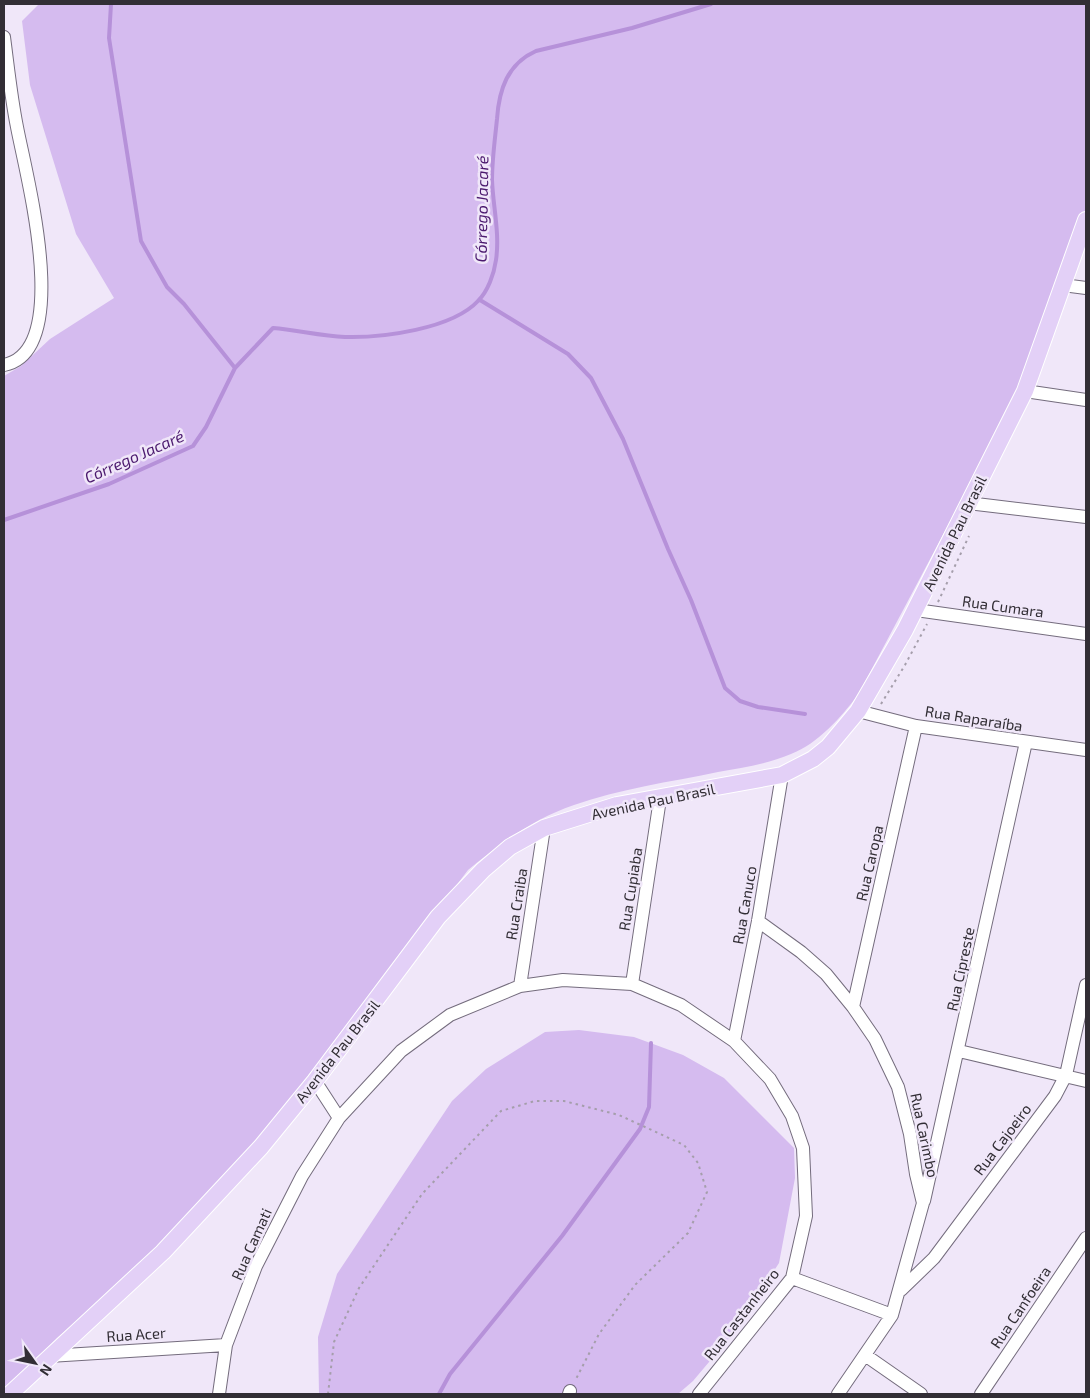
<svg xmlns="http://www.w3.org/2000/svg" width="1090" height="1398" font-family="'Exo 2',sans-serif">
<rect width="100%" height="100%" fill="#f0e7f9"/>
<!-- green -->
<path fill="#d5bbef" d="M39,4H1086V208L1031,369L858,695C840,718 819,743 791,754C768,764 742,768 718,772C670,782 619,789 574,805C533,819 501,843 468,870L267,1136L141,1265L57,1338L4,1392V376L21,366L50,339L114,298L76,234L30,85L22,21Z
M579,1030L634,1037L683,1055L724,1078L794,1148L795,1178L779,1263L736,1330L693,1381L678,1394H319L318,1337L337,1274L452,1101L486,1069L545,1032Z"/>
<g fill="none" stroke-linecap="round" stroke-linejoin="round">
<!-- stream -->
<path stroke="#b691d9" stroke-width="4" d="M111,4L109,38L141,241L167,287L184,304L235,368
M480,300L568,354L591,378L623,439L668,549L691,600L725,688L740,701L758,707L805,714
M4,520L109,484L193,446L206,427L235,368L273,328C297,330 321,336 345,337C382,338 452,329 478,301C488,291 494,274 496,260C500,234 493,206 492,180C492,160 495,139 497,119C499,90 507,64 536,51L632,28L711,4
M439,1394L450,1374L562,1236L640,1129L649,1107L651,1043"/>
<!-- minor casing -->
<g stroke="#746c7d" stroke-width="14">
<path id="minor" d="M4,37C8,67 11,97 17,127C26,175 74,351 4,365
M1063,285L1086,288
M1025,391L1086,400
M968,503L1086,517
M916,610L1086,634
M858,711L916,726L1086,750
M758,921L801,952L826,974L853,1007L875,1039L898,1087L910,1134L916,1174L923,1203L892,1315L838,1394
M632,984L660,799
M520,986L544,828
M853,1007L916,726
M734,1041L758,921L782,775
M959,1051L1086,1081
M315,1081L339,1118
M924,1201L1026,742
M792,1278L892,1315
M901,1290L934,1258L1055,1096L1066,1075L1086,985
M865,1355L921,1394
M49,1356L226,1345
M219,1394L226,1345L256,1266L302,1176L339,1118L401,1051L450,1015L520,986L563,980L632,984L681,1005L734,1041L770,1079L792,1116L803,1148L806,1216L792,1278L699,1394
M569,1394L570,1391
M981,1394L1086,1238"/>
</g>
<!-- major casing -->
<g stroke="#fff" stroke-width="18">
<path id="major" d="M10,1394L163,1252L261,1147L315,1081L438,917L483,870L510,847L544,828L617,805L782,775L813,759L828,747L858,711L905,630L1025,391L1086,220"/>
</g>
<!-- path -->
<path stroke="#a59eab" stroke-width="2" stroke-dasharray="2.5 4" stroke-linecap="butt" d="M938,602L969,536
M881,704L905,665L927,624
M328,1394L334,1342L359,1288L422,1194L501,1111L535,1101H564L619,1115L684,1145L698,1163L707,1192L688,1233L635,1285L599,1334L575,1381"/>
<!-- minor -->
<use href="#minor" stroke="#fff" stroke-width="12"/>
<!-- major -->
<use href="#major" stroke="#e3d0f7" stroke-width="16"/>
</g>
<g text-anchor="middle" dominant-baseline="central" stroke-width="5" stroke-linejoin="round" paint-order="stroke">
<!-- street labels -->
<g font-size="15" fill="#322e35" stroke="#f0e7f9">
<text transform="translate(954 533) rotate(-64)">Avenida Pau Brasil</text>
<text transform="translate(1003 606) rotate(8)">Rua Cumara</text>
<text transform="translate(974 718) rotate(9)">Rua Raparaíba</text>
<text transform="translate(653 801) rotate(-12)">Avenida Pau Brasil</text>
<text transform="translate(869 863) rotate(-77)">Rua Caropa</text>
<text transform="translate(630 889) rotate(-81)">Rua Cupiaba</text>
<text transform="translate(516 904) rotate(-81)">Rua Craiba</text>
<text transform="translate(744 905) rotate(-80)">Rua Canuco</text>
<text transform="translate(960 969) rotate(-78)">Rua Cipreste</text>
<text transform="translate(337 1051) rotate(-52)">Avenida Pau Brasil</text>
<text transform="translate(925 1135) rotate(78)">Rua Carimbo</text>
<text transform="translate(1002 1139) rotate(-53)">Rua Cajoeiro</text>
<text transform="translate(251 1244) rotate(-66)">Rua Camati</text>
<text transform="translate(1020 1307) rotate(-56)">Rua Canfoeira</text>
<text transform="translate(741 1314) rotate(-52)">Rua Castanheiro</text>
<text transform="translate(136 1334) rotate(-4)">Rua Acer</text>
</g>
<!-- water labels -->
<g font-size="16" font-style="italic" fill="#4b196e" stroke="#f0e7f9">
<text transform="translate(481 209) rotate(-89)">Córrego Jacaré</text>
<text transform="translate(134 456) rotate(-24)">Córrego Jacaré</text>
</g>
</g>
<!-- border -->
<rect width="1090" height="1398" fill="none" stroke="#322e35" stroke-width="10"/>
<!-- north arrow -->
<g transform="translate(35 1363) rotate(123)" stroke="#f0e7f9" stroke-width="4" paint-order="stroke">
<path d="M0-4L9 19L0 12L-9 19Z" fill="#322e35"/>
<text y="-8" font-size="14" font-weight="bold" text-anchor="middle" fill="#322e35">N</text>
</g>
</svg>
